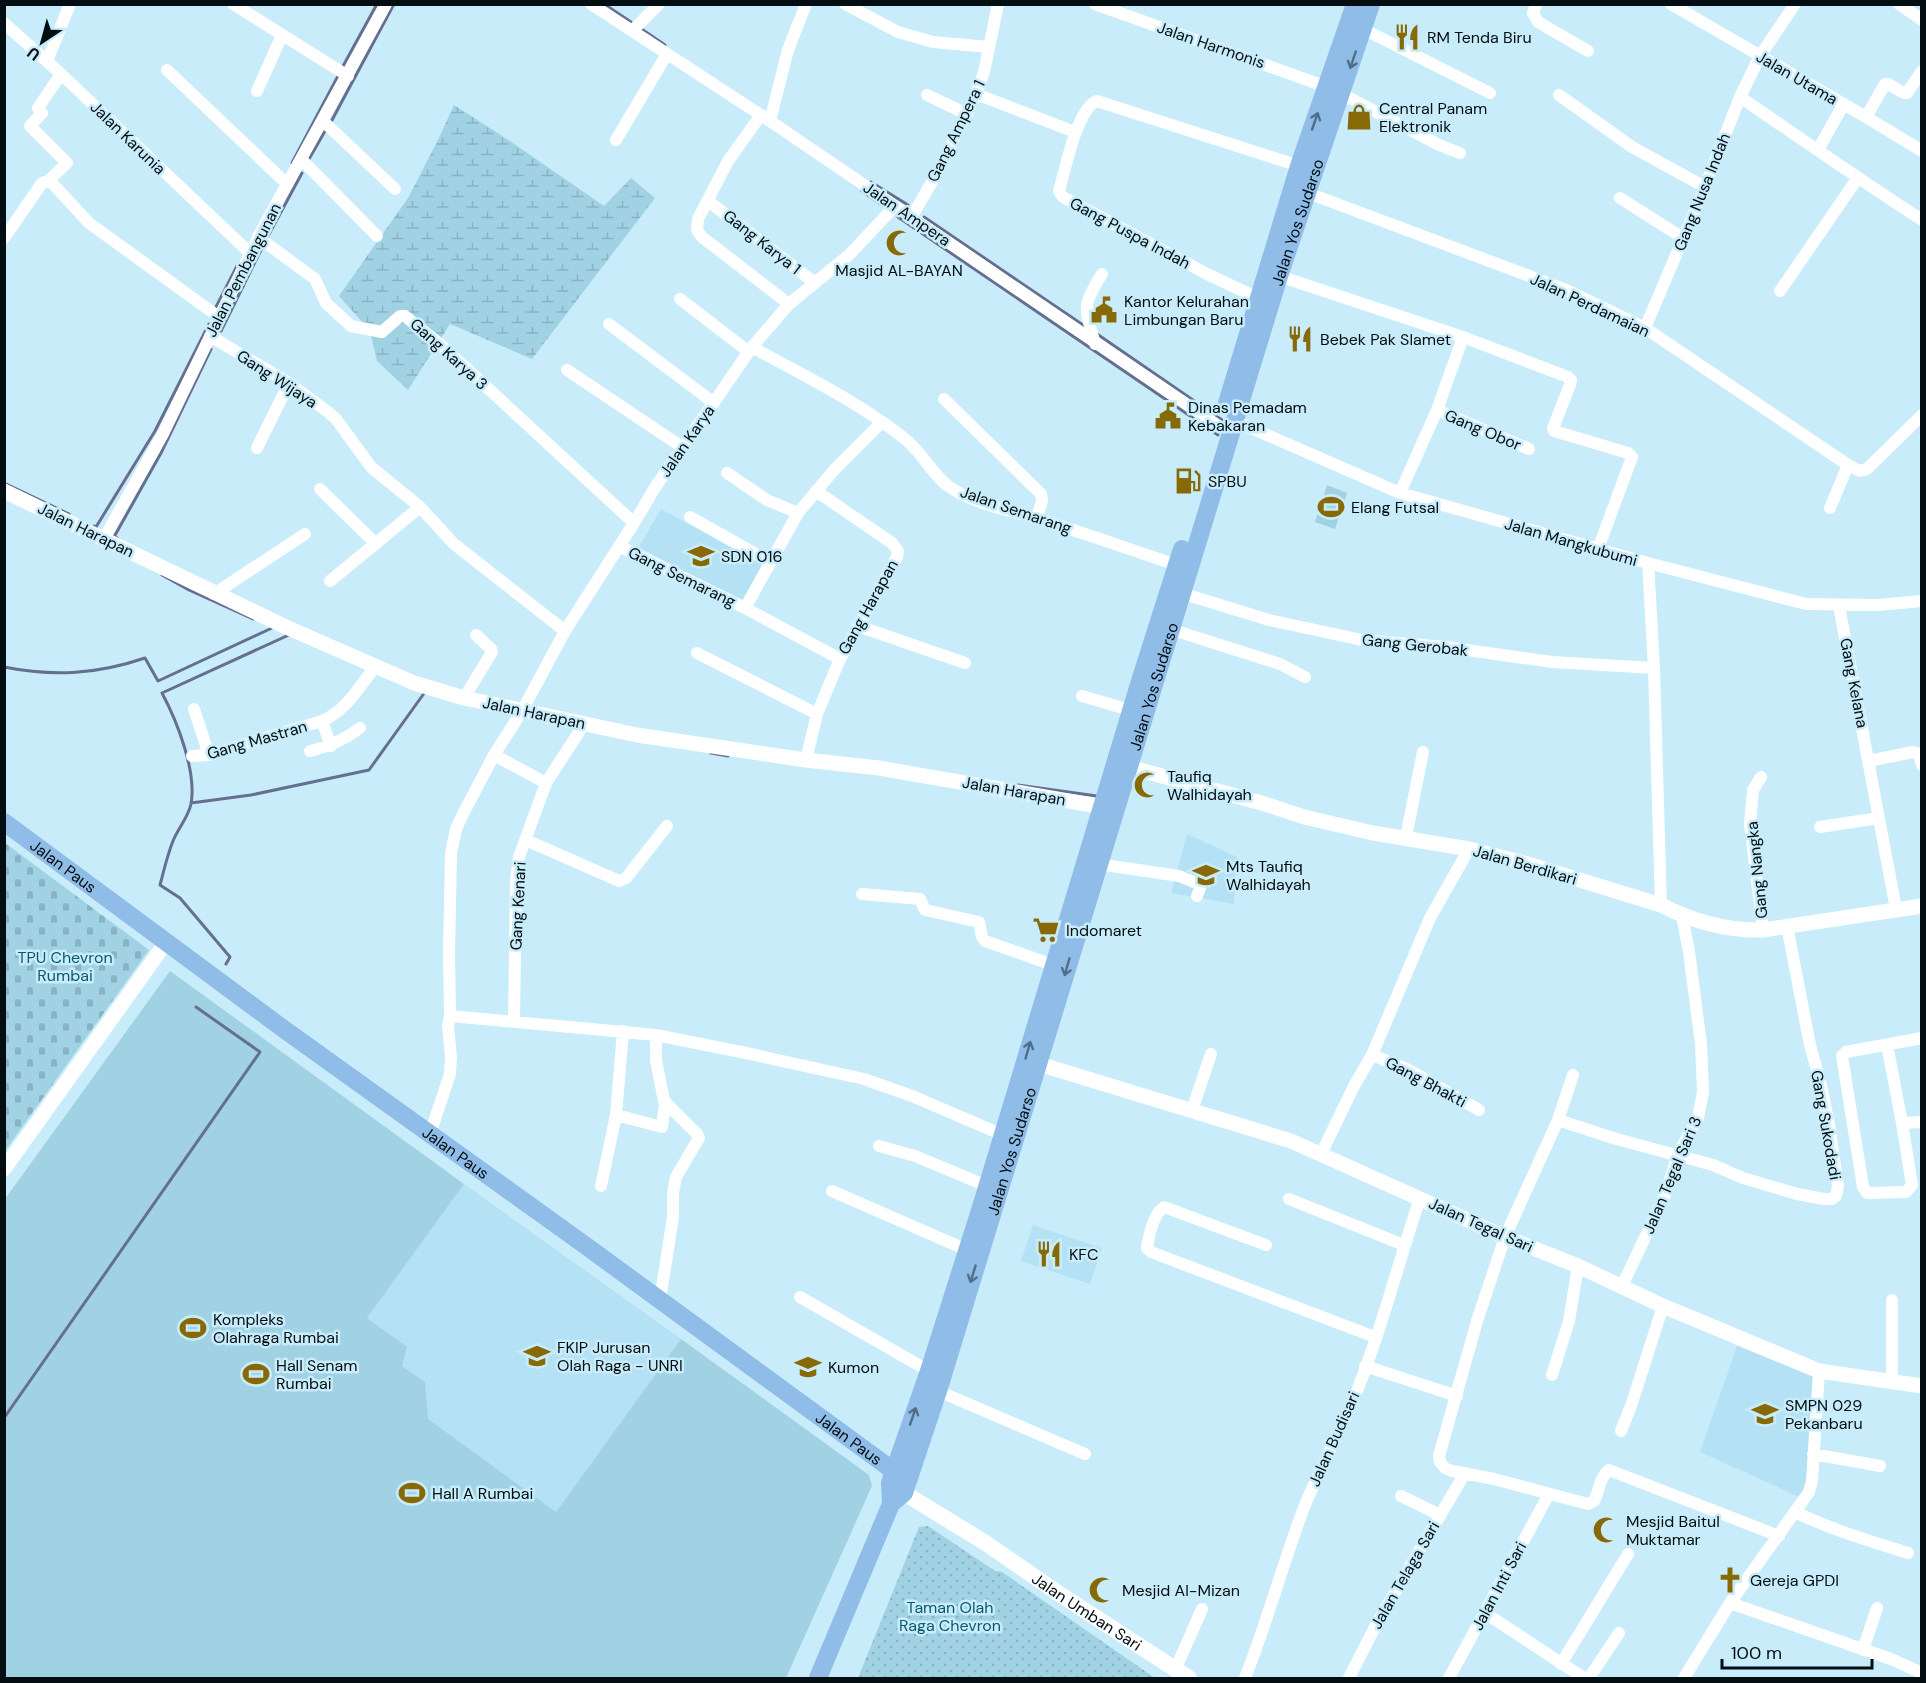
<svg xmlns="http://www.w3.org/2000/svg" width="1926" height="1683" font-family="'DM Sans',sans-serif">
<defs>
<pattern id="wetland-marsh" width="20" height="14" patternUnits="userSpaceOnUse" patternTransform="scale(1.5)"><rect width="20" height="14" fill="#a0d2e4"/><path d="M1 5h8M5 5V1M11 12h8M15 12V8" fill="none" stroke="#88b3c3"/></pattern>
<pattern id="cemetery-stones" width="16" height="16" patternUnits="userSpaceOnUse" patternTransform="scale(1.5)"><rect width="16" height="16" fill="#a0d2e4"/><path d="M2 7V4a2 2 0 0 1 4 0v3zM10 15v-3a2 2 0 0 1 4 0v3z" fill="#88b3c3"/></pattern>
<pattern id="park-dots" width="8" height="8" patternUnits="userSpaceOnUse" patternTransform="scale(1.5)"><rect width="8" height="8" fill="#a0d2e4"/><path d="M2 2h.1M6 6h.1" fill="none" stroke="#88b3c3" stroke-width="1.8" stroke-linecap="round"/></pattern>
</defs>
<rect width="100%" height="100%" fill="#c8ecfa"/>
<!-- built -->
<path fill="#b4e1f3" d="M661,509L762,565L741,603L639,547Z
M1187,834L1237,857L1234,904L1171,893Z
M464,1184L681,1339L556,1512L427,1419L425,1382L402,1366L367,1318Z
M1033,1225L1102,1248L1090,1284L1021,1261Z
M1737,1346L1820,1379L1811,1502L1700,1452Z"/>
<!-- wetland -->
<path fill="url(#wetland-marsh)" d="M454,105L510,141L604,206L631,178L655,198L532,359L450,324L408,390L377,361L370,331L339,296L408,198L438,140Z"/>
<!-- cemetery -->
<path fill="url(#cemetery-stones)" d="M5,843L149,950L5,1151Z"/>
<!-- park -->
<path fill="url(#park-dots)" d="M928,1526L995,1571L1002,1572L1155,1678H858L919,1527Z"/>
<!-- pitch -->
<path fill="#a0d2e4" d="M1327,485L1347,493L1335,529L1315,522Z
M170,971L464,1184L367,1318L407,1347L402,1366L425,1382L428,1419L556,1512L681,1339L869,1475L872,1486L786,1678H5V1199Z"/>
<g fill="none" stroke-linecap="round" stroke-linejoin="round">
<!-- stream -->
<path stroke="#666f90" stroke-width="3" d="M604,4L631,22
M640,28L665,45
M342,68L377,4
M331,122L394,4
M309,159L325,131
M292,163L338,76
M871,182L908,205
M862,191L882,205
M898,217L1218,435
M924,217L1086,327
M267,238L302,173
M216,307L237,266
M221,331L263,246
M1097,334L1222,420
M4,483L69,514
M94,526L96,527L155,431L209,324
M117,538L114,537L161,453L211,349
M162,575L189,590L253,619
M4,667C54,677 98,674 145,658L158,681L272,628
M711,753L728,756
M1018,785L1097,796
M191,803L251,795L369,770L425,692
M226,964L230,957L180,898L160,885C164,870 167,856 173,841C178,828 188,818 191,804C197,772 177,721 162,693L291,634
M4,1418L260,1052L196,1007"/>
<!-- minor -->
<path stroke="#fff" stroke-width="12" d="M233,4L348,76
M591,4L770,121L1220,427
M845,4L898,32L933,42L989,47
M1095,4L1327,87
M1536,4L1533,13L1538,22L1588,51
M1671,4L1866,117L1922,151
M1899,4L1922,20
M4,23L61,74L250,253
M1363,29L1490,93
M632,31L659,4
M47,61L70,4
M167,70L287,184
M257,91L282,35
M976,94L1075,132
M1342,94L1439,145L1460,153
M927,95L967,114
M1559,95L1632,147L1705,187
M1740,97C1800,138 1860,180 1922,220
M761,115L728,161L698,219L697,230L702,237L789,304
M1866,117L1885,84H1888L1904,93H1907L1922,71
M323,121L395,189
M770,121L788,50L806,4
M616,140L667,54
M1818,150L1843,105
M301,159L377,236
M48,181L67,163L30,126L42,113L38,108L61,74
M1308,193L1564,289L1645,328L1848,465L1860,471L1867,469L1922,415
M1620,198L1683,238
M708,201L815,283
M911,218L940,168L976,94L984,72L998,4
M258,237L315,279L326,303L351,326L382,332L400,316H405L442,346L634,523
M4,238L42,183L48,181L53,184L89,223L219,317
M1279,276L1463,337L1568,377L1571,380L1570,385L1553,428L1554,431L1628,453L1632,457L1598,549
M1780,291L1857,179
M1258,298L1207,274L1063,197L1059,191C1065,171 1077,108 1097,101L1299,166
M680,299L749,352
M609,324L714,403
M1645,328L1705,187L1740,97L1760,56L1795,4
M210,336L289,383L328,412L336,419L371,467L420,507L454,544L565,631
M1095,344C1085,308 1081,307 1102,274
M752,347C804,376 859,402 905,439C922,452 931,473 948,486C973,504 1010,510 1038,519C1085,533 1131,550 1177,565
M567,370L682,447
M944,399L1041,494L1042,501L1037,518
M1437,410L1529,449
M1235,421L1400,493L1648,563L1806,604L1878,605L1922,601
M257,448L289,383
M727,473L767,500L798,513
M320,489L376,544
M1400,493L1437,410L1463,337
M1830,508L1848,465
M690,517L770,562
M104,538L163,434L258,237L386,4
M619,546L745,608L840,659
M1648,563L1654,668L1661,905
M330,581L420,507
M1181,593L1269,620L1362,640L1446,647L1552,662L1654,668
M214,594L305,534
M1839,606L1896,909
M745,608L798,513L834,470L882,422
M858,626L965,663
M1170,629L1280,664L1305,677
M697,653L817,714
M1082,696L1133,711
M464,698L492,652L491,649L476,635
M194,709L209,755
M322,721L331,746
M310,751C330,746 344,740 360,728
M494,755L546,783
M192,756L209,755L322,721C348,709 358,688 375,667
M806,760L817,714L840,659L897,557L898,551L892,543L816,491
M1869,761L1913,752L1919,754L1922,765
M1761,777L1753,790L1750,824L1763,930
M1820,827L1879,818
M1406,837L1423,752
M526,840L619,881L626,878L667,826
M1098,864L1179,876L1201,885L1197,896
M862,894L920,899L925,910L979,922L982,937L985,941L1053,965
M450,1016L656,1035L746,1053L864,1079L912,1096L1003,1135
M514,1021L516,879L519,857L546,783L579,732L582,724
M623,1031L616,1115L662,1127L665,1104
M656,1035V1060L664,1101L697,1134L699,1138L676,1177L673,1193V1217L660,1300
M1922,1038L1846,1052L1842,1056L1863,1187L1867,1193L1906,1192L1912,1185L1902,1123L1922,1122
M1887,1045L1902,1123
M1372,1055L1407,1069L1479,1110
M1573,1075L1558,1120L1505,1237L1477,1321L1439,1456L1440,1462L1445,1468L1452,1471L1494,1479L1588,1504L1594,1501C1600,1490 1598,1479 1609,1470L1779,1536
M1192,1110L1211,1054
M1558,1120L1613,1138L1713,1165L1743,1178L1797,1194L1824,1199H1832L1836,1196L1838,1186L1829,1124L1820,1081L1810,1045L1787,926
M430,1134L450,1074L451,1057L448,1026L450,1016L449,953L451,853L456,829L463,814L494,755L522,711L565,631L634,523L654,489L752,347L789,304L849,255L895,206
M879,1146L915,1156L987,1186
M1321,1154L1354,1086L1372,1055L1430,918L1469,849
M601,1186L616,1115
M832,1191L967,1250
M1289,1199L1404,1245
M1266,1245L1164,1207C1153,1214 1149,1235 1147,1248L1151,1252L1375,1337
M1622,1286L1666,1193L1678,1154L1698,1118L1703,1092L1701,1044L1689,952L1682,916
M800,1297L929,1371
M1892,1300V1380
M1365,1366L1457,1396
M1552,1375L1569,1321L1578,1266
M938,1391L1085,1454
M1621,1431L1631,1406L1663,1306
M1813,1454L1880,1466
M1401,1496L1440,1515
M1795,1512C1832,1530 1870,1541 1908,1553
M1730,1603L1891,1659L1922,1673
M1485,1613L1584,1678
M1863,1650L1877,1608
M1561,1664L1628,1554
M1175,1670L1202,1609
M1245,1678C1267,1623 1282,1566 1303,1510C1317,1474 1336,1441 1351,1406C1379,1339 1397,1267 1420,1198
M1349,1678L1377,1623L1465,1473
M1449,1678L1549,1494
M1589,1678L1619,1633
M1684,1678L1730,1603L1809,1492L1812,1481L1819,1371"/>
<!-- tertiary -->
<path stroke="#fff" stroke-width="15" d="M4,491L286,627L414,683L464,698L637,735L806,760L879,768L1103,807
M1129,767L1265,804L1304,817L1373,833L1469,849L1524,863L1661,905C1692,921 1728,931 1763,930L1922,906
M1039,1064L1291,1141L1505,1237L1578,1266L1663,1306L1819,1371L1922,1386
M4,1169L162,948"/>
<!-- secondary -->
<path stroke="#fff" stroke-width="16" id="s1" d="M904,1493L984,1542L1061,1595L1189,1678"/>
<!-- primary -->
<g stroke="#90bce8" stroke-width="18">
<path d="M1227,403L1299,166L1355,4"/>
<path id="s2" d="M4,822L285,1030L582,1243L902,1477"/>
<path d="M891,1504L890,1483L929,1371L982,1204L1140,681L1182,549"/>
<path id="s3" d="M818,1678L891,1504L904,1493L938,1391L1279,276L1371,4"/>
</g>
</g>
<!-- one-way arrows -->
<defs><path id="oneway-shaft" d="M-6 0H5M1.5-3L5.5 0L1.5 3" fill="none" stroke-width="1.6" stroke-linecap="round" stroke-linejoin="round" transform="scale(1.5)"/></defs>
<g stroke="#516e88">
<use href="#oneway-shaft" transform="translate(1353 60) rotate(108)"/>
<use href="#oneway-shaft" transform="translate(1315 121) rotate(-71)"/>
<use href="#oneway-shaft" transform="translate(1067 967) rotate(106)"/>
<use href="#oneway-shaft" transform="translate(1028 1050) rotate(-74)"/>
<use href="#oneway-shaft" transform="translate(973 1274) rotate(107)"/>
<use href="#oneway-shaft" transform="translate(913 1416) rotate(-71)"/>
</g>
<!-- icons -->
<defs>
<g id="restaurant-bare" transform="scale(2.07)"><path d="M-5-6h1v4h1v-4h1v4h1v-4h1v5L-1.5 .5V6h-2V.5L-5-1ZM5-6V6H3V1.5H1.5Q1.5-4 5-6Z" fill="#876905" stroke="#c8ecfa" stroke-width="2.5" paint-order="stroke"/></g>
<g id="shop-bare" transform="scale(2.07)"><path d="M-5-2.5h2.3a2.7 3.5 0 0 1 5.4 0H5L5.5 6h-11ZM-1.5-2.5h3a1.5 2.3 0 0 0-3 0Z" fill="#876905" stroke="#c8ecfa" stroke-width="2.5" paint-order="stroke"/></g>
<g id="mosque-bare" transform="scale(2.07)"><path d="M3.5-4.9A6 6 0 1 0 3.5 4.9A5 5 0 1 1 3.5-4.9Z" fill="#876905" stroke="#c8ecfa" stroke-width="2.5" paint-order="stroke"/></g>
<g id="civic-bare" transform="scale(2.07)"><path d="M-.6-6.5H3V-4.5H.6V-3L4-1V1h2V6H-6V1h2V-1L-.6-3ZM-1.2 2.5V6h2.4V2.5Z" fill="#876905" stroke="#c8ecfa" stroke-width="2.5" paint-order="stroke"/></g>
<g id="fuel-bare" transform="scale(2.07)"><path d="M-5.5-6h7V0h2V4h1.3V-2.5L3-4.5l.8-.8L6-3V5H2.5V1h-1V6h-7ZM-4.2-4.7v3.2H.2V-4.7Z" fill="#876905" stroke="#c8ecfa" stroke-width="2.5" paint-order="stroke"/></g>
<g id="stadium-bare" transform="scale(2.07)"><path d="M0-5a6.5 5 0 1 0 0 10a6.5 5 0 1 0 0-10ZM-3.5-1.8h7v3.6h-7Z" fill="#876905" stroke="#c8ecfa" stroke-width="2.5" paint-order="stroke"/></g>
<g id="school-bare" transform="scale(2.07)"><path d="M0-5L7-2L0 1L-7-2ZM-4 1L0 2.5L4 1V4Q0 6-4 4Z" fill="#876905" stroke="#c8ecfa" stroke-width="2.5" paint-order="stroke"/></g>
<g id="supermarket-bare" transform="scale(2.07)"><path d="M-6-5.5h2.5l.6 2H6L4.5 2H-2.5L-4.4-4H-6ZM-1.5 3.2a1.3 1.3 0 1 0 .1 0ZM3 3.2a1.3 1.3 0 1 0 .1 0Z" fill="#876905" stroke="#c8ecfa" stroke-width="2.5" paint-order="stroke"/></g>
<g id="university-bare" transform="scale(2.07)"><path d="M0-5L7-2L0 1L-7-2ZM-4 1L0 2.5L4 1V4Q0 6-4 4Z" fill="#876905" stroke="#c8ecfa" stroke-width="2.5" paint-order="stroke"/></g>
<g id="church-bare" transform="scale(2.07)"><path d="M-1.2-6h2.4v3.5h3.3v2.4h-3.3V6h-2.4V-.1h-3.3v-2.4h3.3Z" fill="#876905" stroke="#c8ecfa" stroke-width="2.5" paint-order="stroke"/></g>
</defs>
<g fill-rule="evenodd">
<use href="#restaurant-bare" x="1407" y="37"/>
<use href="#shop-bare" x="1359" y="117"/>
<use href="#mosque-bare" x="899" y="243"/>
<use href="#civic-bare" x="1104" y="310"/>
<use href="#restaurant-bare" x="1300" y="339"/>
<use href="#civic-bare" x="1168" y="416"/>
<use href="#fuel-bare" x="1188" y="481"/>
<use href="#stadium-bare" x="1331" y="507"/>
<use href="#school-bare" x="701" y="556"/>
<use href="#mosque-bare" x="1147" y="785"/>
<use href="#school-bare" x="1206" y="875"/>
<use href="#supermarket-bare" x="1046" y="930"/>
<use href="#restaurant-bare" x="1049" y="1254"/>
<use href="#stadium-bare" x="193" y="1328"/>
<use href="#university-bare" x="537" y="1356"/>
<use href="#school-bare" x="808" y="1367"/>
<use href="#stadium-bare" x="256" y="1374"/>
<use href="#school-bare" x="1765" y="1414"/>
<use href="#stadium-bare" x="412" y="1493"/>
<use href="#mosque-bare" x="1606" y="1530"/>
<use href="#church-bare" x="1730" y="1580"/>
<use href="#mosque-bare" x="1102" y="1590"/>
</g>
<g text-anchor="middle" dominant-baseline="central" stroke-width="5" stroke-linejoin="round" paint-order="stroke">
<!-- poi labels -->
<g font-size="16" fill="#030e12" stroke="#c8ecfa" text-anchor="start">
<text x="1427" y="37">RM Tenda Biru</text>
<text x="1379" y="108">Central Panam<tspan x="1379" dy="18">Elektronik</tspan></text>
<text x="899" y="270" text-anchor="middle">Masjid AL-BAYAN</text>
<text x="1124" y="301">Kantor Kelurahan<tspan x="1124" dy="18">Limbungan Baru</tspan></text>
<text x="1320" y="339">Bebek Pak Slamet</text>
<text x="1188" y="407">Dinas Pemadam<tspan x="1188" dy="18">Kebakaran</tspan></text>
<text x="1208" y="481">SPBU</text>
<text x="1351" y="507">Elang Futsal</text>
<text x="721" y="556">SDN 016</text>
<text x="1167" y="776">Taufiq<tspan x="1167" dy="18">Walhidayah</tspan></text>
<text x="1226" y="866">Mts Taufiq<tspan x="1226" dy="18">Walhidayah</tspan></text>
<text x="1066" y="930">Indomaret</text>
<text x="1069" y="1254">KFC</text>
<text x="213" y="1319">Kompleks<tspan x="213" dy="18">Olahraga Rumbai</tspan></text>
<text x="557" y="1347">FKIP Jurusan<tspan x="557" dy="18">Olah Raga - UNRI</tspan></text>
<text x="276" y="1365">Hall Senam<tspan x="276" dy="18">Rumbai</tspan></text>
<text x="828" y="1367">Kumon</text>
<text x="1785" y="1405">SMPN 029<tspan x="1785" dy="18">Pekanbaru</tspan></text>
<text x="432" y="1493">Hall A Rumbai</text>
<text x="1626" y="1521">Mesjid Baitul<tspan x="1626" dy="18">Muktamar</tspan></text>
<text x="1750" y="1580">Gereja GPDI</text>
<text x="1122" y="1590">Mesjid Al-Mizan</text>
</g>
<!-- street labels -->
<g font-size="16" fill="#030e12" stroke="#c8ecfa">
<text transform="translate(1211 45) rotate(19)">Jalan Harmonis</text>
<text transform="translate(1797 78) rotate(30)">Jalan Utama</text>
<text transform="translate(956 131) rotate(-64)">Gang Ampera 1</text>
<text transform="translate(128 138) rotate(44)">Jalan Karunia</text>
<text transform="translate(1702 192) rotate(-68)">Gang Nusa Indah</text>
<text transform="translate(907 214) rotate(34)">Jalan Ampera</text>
<text stroke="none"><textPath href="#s3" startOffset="1536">Jalan Yos Sudarso</textPath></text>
<text transform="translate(1130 233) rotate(28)">Gang Puspa Indah</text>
<text transform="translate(762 242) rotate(38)">Gang Karya 1</text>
<text transform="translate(243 270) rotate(-63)">Jalan Pembangunan</text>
<text transform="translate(1590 305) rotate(25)">Jalan Perdamaian</text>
<text transform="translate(449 354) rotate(42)">Gang Karya 3</text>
<text transform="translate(277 379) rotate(33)">Gang Wijaya</text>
<text transform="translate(1483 430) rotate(23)">Gang Obor</text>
<text transform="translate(687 441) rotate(-55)">Jalan Karya</text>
<text transform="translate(1016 510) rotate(19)">Jalan Semarang</text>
<text transform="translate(86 530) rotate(26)">Jalan Harapan</text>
<text transform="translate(1571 542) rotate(16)">Jalan Mangkubumi</text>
<text transform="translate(682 577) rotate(26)">Gang Semarang</text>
<text transform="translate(868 607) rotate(-61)">Gang Harapan</text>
<text transform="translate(1415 645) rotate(6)">Gang Gerobak</text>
<text transform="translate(1854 683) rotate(79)">Gang Kelana</text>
<text stroke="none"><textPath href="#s3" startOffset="1050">Jalan Yos Sudarso</textPath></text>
<text transform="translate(534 713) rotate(12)">Jalan Harapan</text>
<text transform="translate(257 740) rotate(-16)">Gang Mastran</text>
<text transform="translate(1014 791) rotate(10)">Jalan Harapan</text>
<text transform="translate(1525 865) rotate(16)">Jalan Berdikari</text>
<text stroke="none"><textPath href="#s2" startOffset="74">Jalan Paus</textPath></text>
<text transform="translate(1757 870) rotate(-96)">Gang Nangka</text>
<text transform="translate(518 906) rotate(-87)">Gang Kenari</text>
<text transform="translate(1426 1082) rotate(28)">Gang Bhakti</text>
<text transform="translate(1826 1125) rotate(80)">Gang Sukodadi</text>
<text stroke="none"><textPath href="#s2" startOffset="560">Jalan Paus</textPath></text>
<text stroke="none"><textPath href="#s3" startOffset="564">Jalan Yos Sudarso</textPath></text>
<text transform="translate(1672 1175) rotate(-67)">Jalan Tegal Sari 3</text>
<text transform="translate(1481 1225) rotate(24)">Jalan Tegal Sari</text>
<text stroke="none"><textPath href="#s2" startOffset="1046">Jalan Paus</textPath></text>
<text transform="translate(1334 1439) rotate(-66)">Jalan Budisari</text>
<text transform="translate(1405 1575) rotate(-60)">Jalan Telaga Sari</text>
<text transform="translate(1499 1586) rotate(-62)">Jalan Inti Sari</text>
<text stroke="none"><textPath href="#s1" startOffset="218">Jalan Umban Sari</textPath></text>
</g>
<!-- park labels -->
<g font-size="16" fill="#095a70" stroke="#c8ecfa">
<text x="65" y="957">TPU Chevron<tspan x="65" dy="18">Rumbai</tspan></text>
<text x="950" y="1607">Taman Olah<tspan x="950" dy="18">Raga Chevron</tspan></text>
</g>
</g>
<!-- border -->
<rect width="1926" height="1683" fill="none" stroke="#030e12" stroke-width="12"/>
<!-- north arrow -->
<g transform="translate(42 42) rotate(216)" stroke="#c8ecfa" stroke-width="4.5" paint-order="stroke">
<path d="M0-4.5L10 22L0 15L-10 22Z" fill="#030e12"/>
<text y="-9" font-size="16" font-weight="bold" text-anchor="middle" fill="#030e12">U</text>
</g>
<!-- scale -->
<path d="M1722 1659v9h150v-9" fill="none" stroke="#030e12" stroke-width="3"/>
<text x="1731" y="1659" font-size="18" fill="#030e12" stroke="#c8ecfa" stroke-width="4.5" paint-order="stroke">100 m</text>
</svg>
